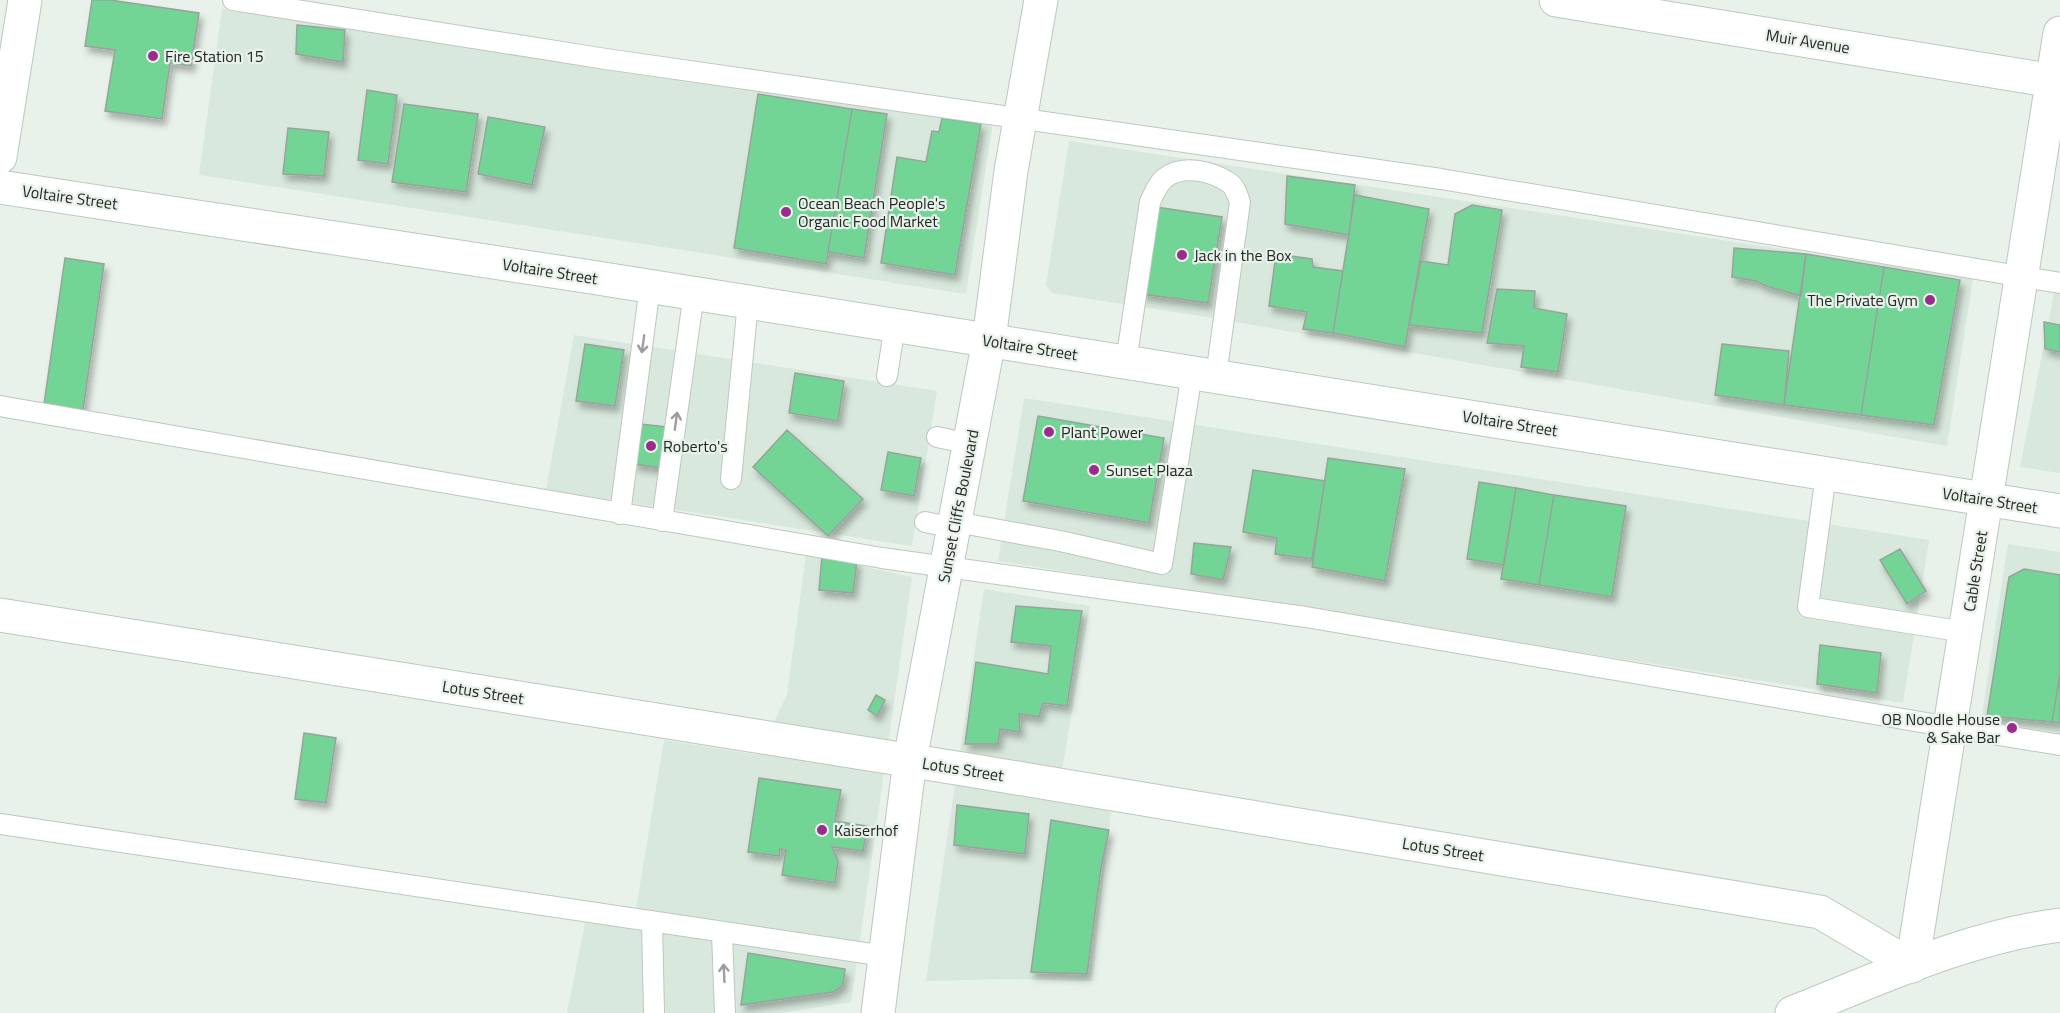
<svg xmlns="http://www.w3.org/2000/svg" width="2060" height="1013" font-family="'Titillium Web',sans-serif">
<defs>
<filter id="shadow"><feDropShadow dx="3.5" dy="6" stdDeviation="3" flood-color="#0004"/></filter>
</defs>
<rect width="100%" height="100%" fill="#e8f1ea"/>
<!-- built -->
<path fill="#d8e8dc" d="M222,9L993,122L966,294L199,175Z
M1069,141L1973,278L1947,446L1207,317L1052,293L1046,285Z
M2054,293L2060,294V473L2020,467Z
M574,335L937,391L912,546L546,490Z
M1024,398L1929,540L1903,703L998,561Z
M2008,544L2060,552V733L1981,720Z
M806,554L912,577L851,1002L782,1013H567L585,923L633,927L664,740L758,755L787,695Z
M984,589L1090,606L1057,799L1111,812L1092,981L1003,979L926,981Z"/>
<!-- building -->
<path fill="#72d596" stroke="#9aa29c" stroke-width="1.5" filter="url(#shadow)" d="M92,0H110L199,13L191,66L170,63L162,119L105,111L115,50L85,46Z
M297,25L345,30L343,62L296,54Z
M367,90L397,95L388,164L358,160Z
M758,94L852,109L826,264L734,248Z
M404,104L478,114L466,192L392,182Z
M852,109L887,114L864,258L828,252Z
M488,117L545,127L532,185L478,174Z
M942,118L981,124L955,275L881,263L897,157L926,162L932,131L939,132Z
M288,128L329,132L324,176L283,174Z
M1287,176L1355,185L1349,235L1285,224Z
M1355,195L1429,209L1405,347L1333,333Z
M1472,205L1502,210L1482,333L1409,325L1421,261L1448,265L1455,214Z
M1156,207L1222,217L1208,303L1142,294Z
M1734,248L1806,254L1801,296L1766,286L1756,281L1732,277Z
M1276,254L1312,259L1313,267L1343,271L1333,333L1303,329L1307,312L1269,306Z
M1806,254L1884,267L1861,415L1784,405Z
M65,258L104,264L83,410L44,404Z
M1884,267L1960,280L1934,425L1861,415Z
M1497,289L1535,291L1534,308L1567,314L1558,372L1521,367L1524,346L1487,343Z
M2044,322L2060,325V352L2045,349Z
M585,344L624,350L615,406L576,401Z
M1722,344L1789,351L1784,405L1715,395Z
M795,373L844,381L838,421L789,413Z
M1038,416L1164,438L1149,523L1023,501Z
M640,424L667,427L661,468L634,464Z
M787,430L863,499L828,536L753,467Z
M888,452L921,458L914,496L881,490Z
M1328,458L1405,469L1385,581L1312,567Z
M1253,470L1325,481L1312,559L1275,554L1277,538L1243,532Z
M1479,482L1516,488L1504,565L1467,559Z
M1516,488L1554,495L1539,585L1501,579Z
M1554,495L1626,506L1612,597L1539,585Z
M1194,543L1231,547L1223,580L1191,574Z
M1900,549L1926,591L1907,604L1880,560Z
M822,556L857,561L853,593L819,590Z
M2024,569L2060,575V673L2052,722L1987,716L2009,577Z
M1016,606L1082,611L1067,706L1043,703L1039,717L1019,714L1020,732L1000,729L998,744H965L976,662L1048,674L1051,646L1011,642Z
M1820,645L1881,653L1877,693L1817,684Z
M2060,673V723L2052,722Z
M876,695L885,700L877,716L868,710Z
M304,733L336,738L326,803L295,799Z
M759,778L841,790L835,821L867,826L863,851L832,847L838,861L835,883L782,875L786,850L780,849L779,856L748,852Z
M957,805L1029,814L1025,854L954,845Z
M1051,820L1109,830L1101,868L1087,974L1031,972Z
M748,953L845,969L843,985L833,992L741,1005Z"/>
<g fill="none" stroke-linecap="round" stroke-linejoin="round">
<!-- lane casing -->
<g stroke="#bec7c0" stroke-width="22">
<path id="lane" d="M233,0L606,59L1441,179L2060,283
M1126,362L1150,202C1154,194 1158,183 1165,178C1182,164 1211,171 1228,182C1235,186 1237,194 1240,202L1216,376
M887,376L895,325
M0,406L882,558L1306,617L1950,727L2060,745
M937,437L970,444
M1826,474L1808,607L1965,632
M731,479L748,302
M620,514L650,286
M662,521L694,293
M925,522L955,528
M956,522L1060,541L1162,564L1192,373
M0,824L885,956
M652,921L654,1013
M722,933L725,1013"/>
</g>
<!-- street casing -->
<g stroke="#bec7c0" stroke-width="35">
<path id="street" d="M1556,0L2060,82
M0,157L25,0
M0,615L969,770L1820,912L1912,966L2060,33"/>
</g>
<!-- secondary casing -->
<g stroke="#bec7c0" stroke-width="35">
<path id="secondary" d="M0,187L591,277L2060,511
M878,1013L910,760L989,340L1011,171L1041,0
M1792,1013C1878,979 1967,937 2060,925"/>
</g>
<!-- lane -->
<use href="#lane" stroke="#fff" stroke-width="20"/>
<!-- street -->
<use href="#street" stroke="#fff" stroke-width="33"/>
<!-- secondary -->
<use href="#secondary" stroke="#fff" stroke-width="33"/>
</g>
<!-- one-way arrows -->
<defs><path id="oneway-shaft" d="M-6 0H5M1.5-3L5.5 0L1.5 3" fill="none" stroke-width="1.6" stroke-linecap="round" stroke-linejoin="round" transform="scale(1.5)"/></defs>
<g stroke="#9c9e9d">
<use href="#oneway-shaft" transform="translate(643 344) rotate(98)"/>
<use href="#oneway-shaft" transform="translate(676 421) rotate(-82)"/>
<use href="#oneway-shaft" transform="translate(724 973) rotate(-93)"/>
</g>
<!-- markers -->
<g fill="#9b2c8b" stroke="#e8f1ea" stroke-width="2">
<circle cx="153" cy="56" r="6"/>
<circle cx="786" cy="212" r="6"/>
<circle cx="1182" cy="255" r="6"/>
<circle cx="1930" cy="300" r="6"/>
<circle cx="1049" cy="432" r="6"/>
<circle cx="651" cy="446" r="6"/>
<circle cx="1094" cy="470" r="6"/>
<circle cx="2012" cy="728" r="6"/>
<circle cx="822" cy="830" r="6"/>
</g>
<g text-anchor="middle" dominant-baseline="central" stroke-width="4.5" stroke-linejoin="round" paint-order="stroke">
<!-- street labels -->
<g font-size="16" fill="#242825" stroke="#e8f1ea">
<text transform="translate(1808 41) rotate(9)">Muir Avenue</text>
<text transform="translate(70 197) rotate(8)">Voltaire Street</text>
<text transform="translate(550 271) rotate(9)">Voltaire Street</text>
<text transform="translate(1030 347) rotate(9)">Voltaire Street</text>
<text transform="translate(1510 423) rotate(9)">Voltaire Street</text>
<text transform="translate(1990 500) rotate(9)">Voltaire Street</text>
<text transform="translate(958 506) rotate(-79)">Sunset Cliffs Boulevard</text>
<text transform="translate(1975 571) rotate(-81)">Cable Street</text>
<text transform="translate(483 692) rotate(9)">Lotus Street</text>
<text transform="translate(963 769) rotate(9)">Lotus Street</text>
<text transform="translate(1443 849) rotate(9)">Lotus Street</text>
</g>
<!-- poi labels -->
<g font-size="16" fill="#242825" stroke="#e8f1ea" text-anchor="start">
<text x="165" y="56">Fire Station 15</text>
<text x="798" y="203">Ocean Beach People's<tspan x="798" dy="18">Organic Food Market</tspan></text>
<text x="1194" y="255">Jack in the Box</text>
<text x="1918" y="300" text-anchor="end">The Private Gym</text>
<text x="1061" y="432">Plant Power</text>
<text x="663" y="446">Roberto's</text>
<text x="1106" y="470">Sunset Plaza</text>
<text x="2000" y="719" text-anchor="end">OB Noodle House<tspan x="2000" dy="18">&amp; Sake Bar</tspan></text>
<text x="834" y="830">Kaiserhof</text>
</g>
</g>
</svg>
